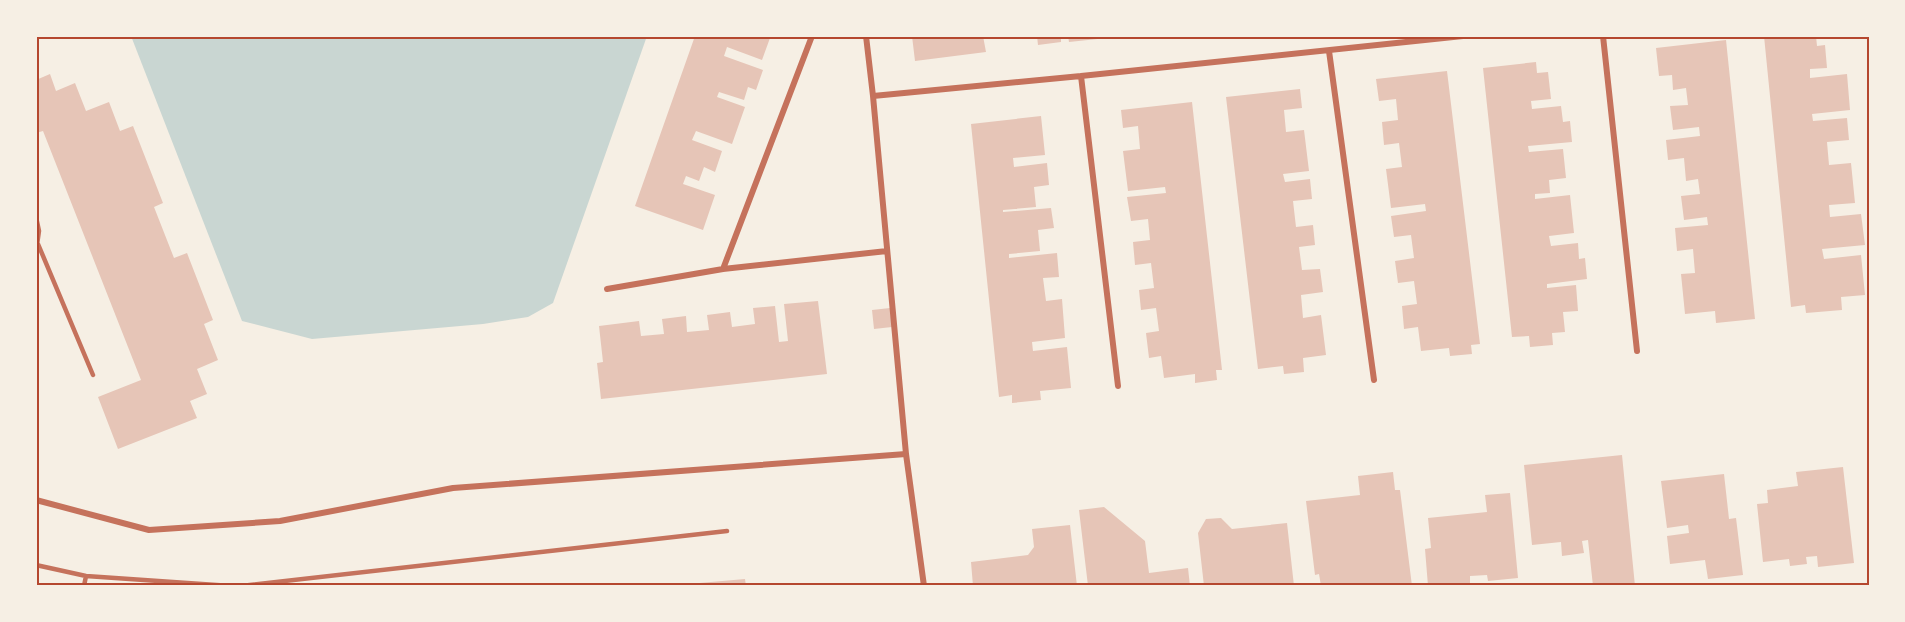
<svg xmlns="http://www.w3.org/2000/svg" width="1905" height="622" font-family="Roboto,sans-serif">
<rect width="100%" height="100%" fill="#f6efe4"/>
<!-- water -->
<path fill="#c9d6d2" d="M131,36H647L553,303L528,317L483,324L312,339L242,321Z"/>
<!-- building -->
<path fill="#e6c5b7" d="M695,36H764L770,38L762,60L727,47L724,56L763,70L756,90L748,87L744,100L719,92L717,97L745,107L732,144L696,131L692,140L722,151L715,172L704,167L699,181L686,176L683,184L715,195L703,230L635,206Z
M912,36H983L986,52L915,61Z
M1037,36H1061V42L1038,45Z
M1068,36H1107V38L1069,42Z
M1764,36H1816L1817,46L1825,45L1827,68L1810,69V78L1847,74L1850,110L1812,114L1813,121L1847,118L1849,140L1827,142L1829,165L1851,163L1855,203L1829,205L1830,217L1861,214L1865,245L1822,249L1824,259L1861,255L1865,295L1841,297L1842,310L1806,313L1805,305L1791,307Z
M1726,40L1755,319L1716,323L1715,311L1685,314L1681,274L1695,273L1693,249L1677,251L1675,228L1708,225L1707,217L1684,220L1681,196L1700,194L1698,179L1686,181L1684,158L1668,160L1666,140L1700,136L1699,127L1673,130L1670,106L1688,105L1686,88L1673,90L1672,75L1659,76L1656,48Z
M1536,62L1537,73L1548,72L1551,99L1531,101L1532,109L1561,106L1563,122L1570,121L1572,142L1528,146L1529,152L1563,149L1566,178L1549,180L1550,193L1535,194V199L1570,195L1574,233L1549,236L1551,246L1578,243L1579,259L1585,258L1587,279L1547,284V288L1576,285L1578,311L1563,312L1565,332L1552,333L1553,345L1530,347L1529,336L1512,337L1483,68Z
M1447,71L1480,344L1471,345L1472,354L1450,356L1449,348L1421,351L1418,327L1404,329L1402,306L1417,304L1414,281L1398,283L1395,261L1414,258L1411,235L1394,237L1391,216L1426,211L1425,204L1391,208L1386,169L1402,167L1399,143L1384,145L1382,122L1398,120L1396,99L1379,101L1376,79Z
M50,74L56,91L75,83L86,111L109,102L120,131L133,126L163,203L154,207L174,258L187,253L213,320L204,324L218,360L197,369L207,394L190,401L197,418L118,449L98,397L141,380L43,131L36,133V80Z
M1300,89L1302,108L1284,110L1286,132L1304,130L1309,171L1283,174L1285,182L1310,179L1312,199L1293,201L1296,227L1313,225L1315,245L1299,247L1302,270L1320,269L1323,292L1301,295L1303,318L1321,315L1326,355L1303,358L1304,372L1284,374L1283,366L1258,369L1226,97Z
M1192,102L1222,370H1216L1217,380L1195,383V374L1164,378L1161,356L1149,358L1146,333L1159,331L1156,308L1141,310L1139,290L1154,288L1151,263L1135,265L1133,242L1150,240L1148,219L1131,221L1127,197L1166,193L1165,187L1128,191L1123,151L1140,149L1138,126L1123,128L1121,110Z
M1041,116L1045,155L1013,158L1014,167L1047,163L1049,185L1034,187L1036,207L1003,210V212L1051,208L1054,228L1038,230L1040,251L1009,254V258L1057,253L1059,277L1043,278L1046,301L1062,299L1065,338L1032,342L1033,351L1067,347L1071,388L1040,391L1041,400L1012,403V395L999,397L971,124Z
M818,301L827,374L601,399L597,363L603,362L599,326L639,321L641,336L664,334L662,319L686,316L687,332L709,330L707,315L730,312L732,327L755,324L753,308L775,306L779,342L788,341L784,304Z
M890,308L892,327L874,329L872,310Z
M1622,455L1635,586H1593L1588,540L1582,541L1584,553L1562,556L1561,542L1532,545L1524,465Z
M1843,467L1854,563L1818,567L1817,556L1806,557L1807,564L1790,566L1789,559L1763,562L1757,504L1768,503L1767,490L1798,486L1796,472Z
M1393,472L1395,490H1400L1412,586H1321L1319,574L1315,575L1306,501L1360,495L1358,476Z
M1724,474L1729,519L1736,518L1743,575L1708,579L1705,560L1670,564L1667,536L1689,533L1688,525L1667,528L1661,481Z
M1510,493L1518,578L1488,581L1487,575L1470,576V583L1428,586L1425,549L1431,548L1428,518L1487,512L1485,495Z
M1104,507L1145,541L1149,573L1188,568L1190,586H1088L1079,510Z
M1221,518L1232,529L1287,523L1294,586H1204L1198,533L1206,519Z
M1070,525L1077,586H973L971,562L1028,555L1034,547L1032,529Z
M745,579L746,586H688V584Z"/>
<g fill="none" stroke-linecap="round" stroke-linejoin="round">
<!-- service -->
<path stroke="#c5725c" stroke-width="4.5" d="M36,217L39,231L37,245
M38,244L93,375
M36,565L86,576L231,586
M84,586L86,576
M241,586L727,531"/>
<!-- minor -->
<path stroke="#c5725c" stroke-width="6" d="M866,36L873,96L906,454L924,586
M1603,36L1637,351
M1329,51L1374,380
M1081,76L1118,386
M873,96L1081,76L1463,36
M723,269L812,36
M607,289L723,269L887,251
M36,500L149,530L280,521L453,488L906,454"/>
</g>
<!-- border -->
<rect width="1905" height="622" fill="none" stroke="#f6efe4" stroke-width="75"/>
<rect x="38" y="38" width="1830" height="546" fill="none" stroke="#b5482f" stroke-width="2"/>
</svg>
